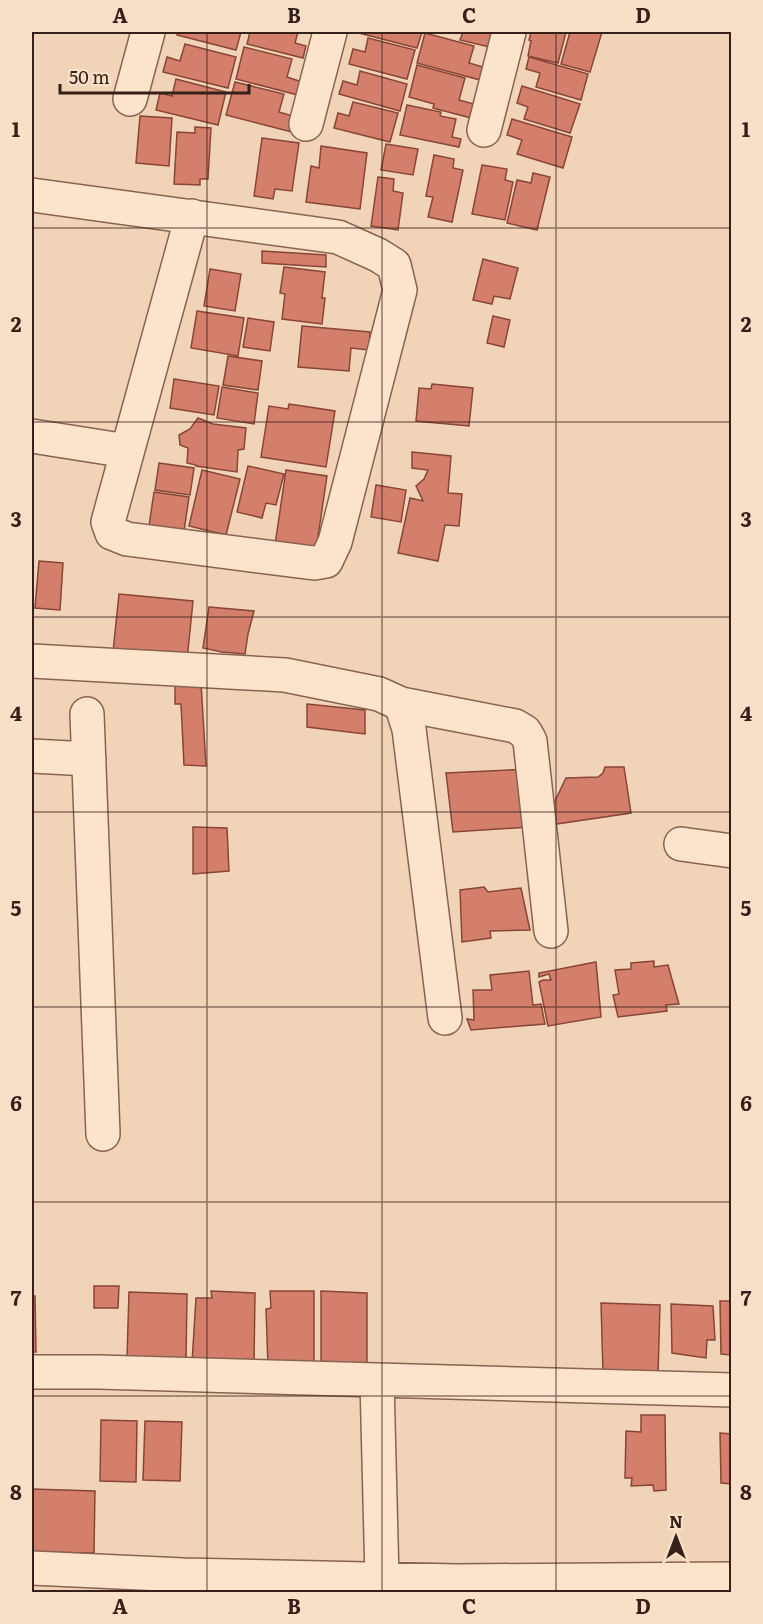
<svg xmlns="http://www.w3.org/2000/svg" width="763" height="1624" font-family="Literata,serif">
<rect width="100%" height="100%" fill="#f1d4b8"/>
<!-- building -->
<path fill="#d37f6b" stroke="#894536" stroke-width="1.5" d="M178,32H241L236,50L177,35Z
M250,32H298L295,43L306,46L303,58L247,44Z
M355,32H422L417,48Z
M463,32H498L494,48L460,40Z
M531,32H566L558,63L528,56L531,41L529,40Z
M570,32H602L590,72L561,64Z
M425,33L474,46L469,63L483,67L480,80L417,63Z
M368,38L415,50L407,79L349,64L353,49L365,52Z
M185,44L236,57L228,88L163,72L167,57L180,61Z
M244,47L292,59L287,77L302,82L298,95L236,79Z
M529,57L588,74L581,100L536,87L540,73L526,69Z
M417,65L465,78L459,100L474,104L471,118L433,108L434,104L409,97Z
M360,71L407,84L400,111L339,94L343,81L357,85Z
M176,79L226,92L218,125L156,110L160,93L172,96Z
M235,82L284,94L279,112L296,117L292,132L226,115Z
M522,86L580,104L570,133L524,119L528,107L517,103Z
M353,102L398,113L390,142L334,128L338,113L349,116Z
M407,105L441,112L440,116L456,119L452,137L461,139L459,147L400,135Z
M140,116L172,118L169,166L136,163Z
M512,119L572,137L563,168L517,154L522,140L507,135Z
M195,127L211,128L208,179H200V185L174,184L177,132L195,133Z
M262,138L299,143L292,191L275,189L273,199L254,196Z
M386,144L418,149L413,175L381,170Z
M321,146L367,153L360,209L306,202L311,166L319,168Z
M434,155L454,159L453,168L463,170L452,222L428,217L433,197L426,196Z
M482,165L507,169L505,180L513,182L505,220L472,214Z
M533,173L550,177L537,230L507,223L517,180L531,183Z
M378,177L394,179L393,191L403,193L398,230L371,226Z
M262,251L326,255V267L262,263Z
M483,259L518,268L510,299L494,296L492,304L473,300Z
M284,267L325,272L322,298H325L322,324L282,319L285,294L280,293Z
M210,269L241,274L235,311L204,306Z
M197,311L244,318L238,356L191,348Z
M493,316L510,320L504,347L487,343Z
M248,318L274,322L270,351L243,347Z
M302,326L370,332L369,350L351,348L349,371L298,367Z
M228,356L262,361L258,390L223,385Z
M174,379L219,386L214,415L170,408Z
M432,384L473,388L469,426L416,421L419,388L431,389Z
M222,387L258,393L254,424L217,418Z
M289,404L335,411L326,467L261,457L269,406L288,409Z
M198,418L213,424L246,428L244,449L238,450L237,472L196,466V465L187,463L188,448L180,445L179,435L190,429Z
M412,452L451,456L448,493L462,494L459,526L445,525L438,561L398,553L410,498L423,501L416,486L424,479L428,470L412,468Z
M159,463L194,468L190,495L155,490Z
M248,466L284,474L276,505L266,503L262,518L237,512Z
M202,470L240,479L226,535L189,526Z
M286,470L327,476L316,550L275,545Z
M376,485L406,490L401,522L371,517Z
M154,492L189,497L184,531L149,526Z
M39,561L63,563L60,610L35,608Z
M119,594L193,601L187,660L113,652Z
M209,607L254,611L248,634L245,654L222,652L203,648Z
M175,683H201L206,766L184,765L181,704H175Z
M307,704L365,710V734L307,727Z
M605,767H624L631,813L543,826L566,778L598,777L603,773Z
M528,769L529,827L453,832L446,773Z
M193,827L227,828L229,871L193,874Z
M484,887L488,892L521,888L530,930L490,931L491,938L462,942L460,890Z
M654,961V967L668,965L679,1004L666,1005L667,1011L618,1017L613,995L619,994L615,970L631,969V963Z
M596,962L601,1017L548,1026L539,982L543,980H551L549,974L539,977V973Z
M529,971L533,1005L541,1004L545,1024L471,1030L467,1019L474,1020L473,990H492L490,975Z
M94,1286H119L118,1308H94Z
M211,1291L255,1293L254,1366L192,1363L196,1298H212Z
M270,1291H314V1364L268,1366L266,1309L271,1308Z
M321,1291L367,1293V1367L321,1366Z
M129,1292L187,1294L186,1360L127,1358Z
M32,1296H35L36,1352H32Z
M720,1301H732L731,1355L721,1354Z
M601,1303L660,1305L658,1375L603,1374Z
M671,1304L713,1306L715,1340H707L706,1358L672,1353Z
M641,1415H665L666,1490L654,1491L653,1485L631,1486L632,1478H625L626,1431L641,1432Z
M101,1420L137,1421L136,1482L100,1481Z
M145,1421L182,1422L180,1481L143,1480Z
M720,1433L732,1434V1484L721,1483Z
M32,1489L95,1491L94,1553L32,1552Z"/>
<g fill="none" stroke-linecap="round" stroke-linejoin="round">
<!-- minor casing -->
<g stroke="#886352" stroke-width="36">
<path id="minor" d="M130,99L148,32
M306,124L330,32
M484,130L509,32
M32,195L338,237L378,255L394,265L400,290L335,542L326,561L314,563L127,539L112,533L108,522L192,216
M32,436L127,451
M32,661L285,675L379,694L401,704L409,729L445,1018
M401,704L515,726L525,732L530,741L551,931
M87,714L103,1134
M32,756L89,759
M681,844L732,851
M32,1372H98L732,1390
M377,1381L382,1579
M32,1568L183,1575L457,1581L732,1579"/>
</g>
<!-- minor -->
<use href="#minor" stroke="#fce3cc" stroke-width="33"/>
</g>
<!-- grid -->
<path fill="none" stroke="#362019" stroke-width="1.5" stroke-opacity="0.55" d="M207,32V1592M382,32V1592M556,32V1592M32,228H732M32,422H732M32,617H732M32,812H732M32,1007H732M32,1202H732M32,1396H732"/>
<!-- border -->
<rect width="763" height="1624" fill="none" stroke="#f8e0c8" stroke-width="66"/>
<!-- north arrow -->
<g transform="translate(676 1537)" stroke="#f8e0c8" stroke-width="4.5" paint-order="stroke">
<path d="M0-4.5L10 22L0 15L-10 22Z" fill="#362019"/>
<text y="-9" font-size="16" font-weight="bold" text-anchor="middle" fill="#362019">N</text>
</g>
<!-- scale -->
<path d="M60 84v9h189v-9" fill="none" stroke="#362019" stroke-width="3"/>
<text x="69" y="84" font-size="18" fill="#362019" stroke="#f8e0c8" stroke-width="4.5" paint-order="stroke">50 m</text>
<rect x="33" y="33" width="697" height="1558" fill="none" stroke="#362019" stroke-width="2"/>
<g font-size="20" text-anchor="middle" font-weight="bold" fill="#362019">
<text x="120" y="23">A</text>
<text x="294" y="23">B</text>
<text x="469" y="23">C</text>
<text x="643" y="23">D</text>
<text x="16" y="137">1</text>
<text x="746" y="137">1</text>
<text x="16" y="332">2</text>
<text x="746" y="332">2</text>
<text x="16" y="527">3</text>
<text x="746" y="527">3</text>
<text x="16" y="721">4</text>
<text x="746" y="721">4</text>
<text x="16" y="916">5</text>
<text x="746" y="916">5</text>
<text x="16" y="1111">6</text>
<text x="746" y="1111">6</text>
<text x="16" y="1306">7</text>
<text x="746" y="1306">7</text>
<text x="16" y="1500">8</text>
<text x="746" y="1500">8</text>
<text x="120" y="1614">A</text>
<text x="294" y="1614">B</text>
<text x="469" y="1614">C</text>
<text x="643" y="1614">D</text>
</g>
</svg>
